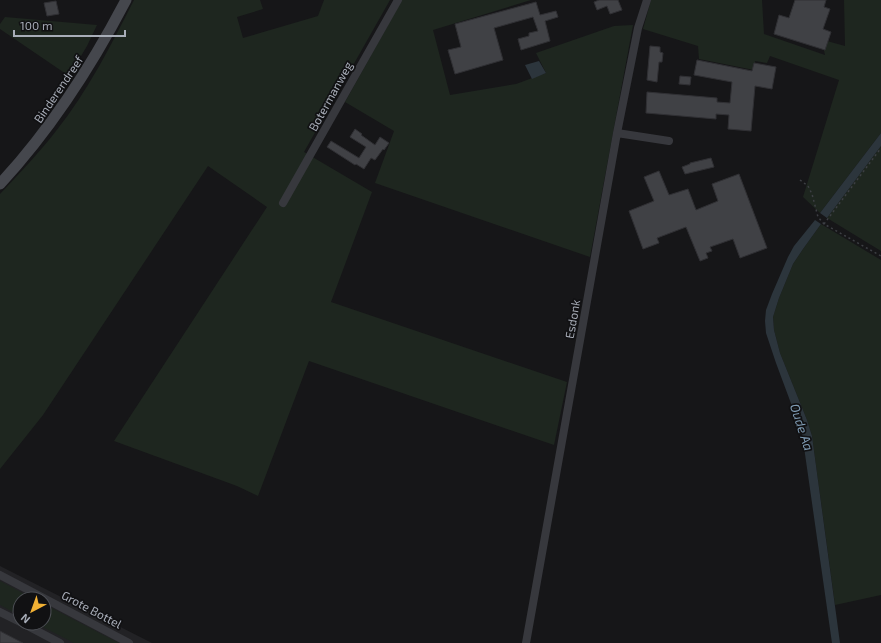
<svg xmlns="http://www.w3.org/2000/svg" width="881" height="643" font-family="'Exo 2',sans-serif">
<rect width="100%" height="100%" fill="#161618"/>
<!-- built -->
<path fill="#222225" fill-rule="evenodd" d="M0,566L152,643H0ZM20,599H44V623H20Z"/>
<!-- green -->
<path fill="#1e261f" d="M134,0H260L263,9L237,17L243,38L318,16L324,0H390L304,152L372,192L331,302L567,382L554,445L309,361L258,496L237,486L114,441L267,207L208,166L43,415L0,469V194C19,174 39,153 56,131C88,91 111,45 134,0Z
M402,0H531L433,30L450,95L516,84L546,73L536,53L614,26L633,25L590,257L375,183L394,131L345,102Z
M651,0H762L764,34L825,55L824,50L827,41L845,46L844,0H881V133L820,213L803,197L839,80L770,56L767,63L755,61L754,70L699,59L698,46L643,29Z
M5,17L97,25L87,46L69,76L0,29V24Z
M881,146V251L827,218Z
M821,224L881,260V595L835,605L812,436L807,420L780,353L774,330L773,317L779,298L793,264L803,249Z
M0,581L34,599H20V616L0,605Z
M44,604L109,638L119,643H74L35,623H44Z"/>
<!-- water -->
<path fill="#2c353c" d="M539,61L546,73L532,79L525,65Z
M881,133V146L827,218L820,213Z
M815,220L821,224L803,249L793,264L779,298L773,317L774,330L780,353L807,420L812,436L840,643H832L802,433L776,363L766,333L765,321L766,310L772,294L788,257L794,246Z"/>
<!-- building -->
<path fill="#404145" stroke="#303034" d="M599,0H618L622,10L610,14L607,6L597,10L594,2Z
M795,0H826L824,7L830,9L823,29L831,32L825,50L774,34L779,15L789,18Z
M56,1L59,14L47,16L44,3Z
M536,2L540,15L556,11L558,17L545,21L550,41L521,50L518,39L529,36V33L538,31L533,17L494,28L503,60L455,74L448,50L461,47L455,24Z
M650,46L660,47V52L663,53L662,62H659L657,82L647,80Z
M697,60L752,71L754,63L776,67L772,89L755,86L751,131L728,129L729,115L716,114V119L646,113L647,92L717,98V102L730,103L732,82L694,75Z
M680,76L691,77L690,85L679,84Z
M355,129L362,134L361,135L375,145L380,137L389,143L384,150L383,149L375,160L371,158L364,169L356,164L355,165L327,147L331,141L359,158L366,147L350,137Z
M711,158L714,167L685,174L682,167L690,164V163Z
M659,171L669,195L688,189L696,210L718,201L712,184L739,174L767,248L740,258L733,239L710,247L712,251L706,253L708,258L700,261L686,227L657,238L659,243L643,249L629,211L654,201L644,177Z
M0,631L23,643H0Z"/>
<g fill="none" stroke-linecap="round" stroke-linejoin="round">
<!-- path -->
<path stroke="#3d3f44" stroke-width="1.5" stroke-dasharray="2 3" stroke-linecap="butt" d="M800,180L808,186L812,194L818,217L824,224L881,256
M824,224L881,148"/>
<!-- street -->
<path stroke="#37383d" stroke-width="8" d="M617,133L669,141
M283,203L398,0
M0,575L129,643
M0,612L20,622
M22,623L60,643
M526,643L617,133L638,28L647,0"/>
<!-- secondary -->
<path stroke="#45474d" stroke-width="11" d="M0,184C52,128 91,67 126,0"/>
</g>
<g text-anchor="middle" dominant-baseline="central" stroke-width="3.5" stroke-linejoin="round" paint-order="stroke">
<!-- street labels -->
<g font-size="12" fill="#a8adb8" stroke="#111113">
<text transform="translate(58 89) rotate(-56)">Binderendreef</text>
<text transform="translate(330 96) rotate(-61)">Botermanweg</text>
<text transform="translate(572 319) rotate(-80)">Esdonk</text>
<text transform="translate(92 609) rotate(28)">Grote Bottel</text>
</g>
<!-- water labels -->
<g font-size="13" font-style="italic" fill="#7f9bb3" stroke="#111113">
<text transform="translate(802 427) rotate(72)">Oude Aa</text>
</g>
</g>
<!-- north arrow -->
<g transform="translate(32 611) rotate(221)"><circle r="19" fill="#111113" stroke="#4d4f55"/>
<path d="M0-3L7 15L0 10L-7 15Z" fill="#f2b134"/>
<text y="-6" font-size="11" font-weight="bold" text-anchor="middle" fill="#a8adb8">N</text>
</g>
<!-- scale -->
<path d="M14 30v6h111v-6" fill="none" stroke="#a8adb8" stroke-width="2"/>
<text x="20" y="30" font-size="12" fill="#a8adb8" stroke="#111113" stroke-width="3" paint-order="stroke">100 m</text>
</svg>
